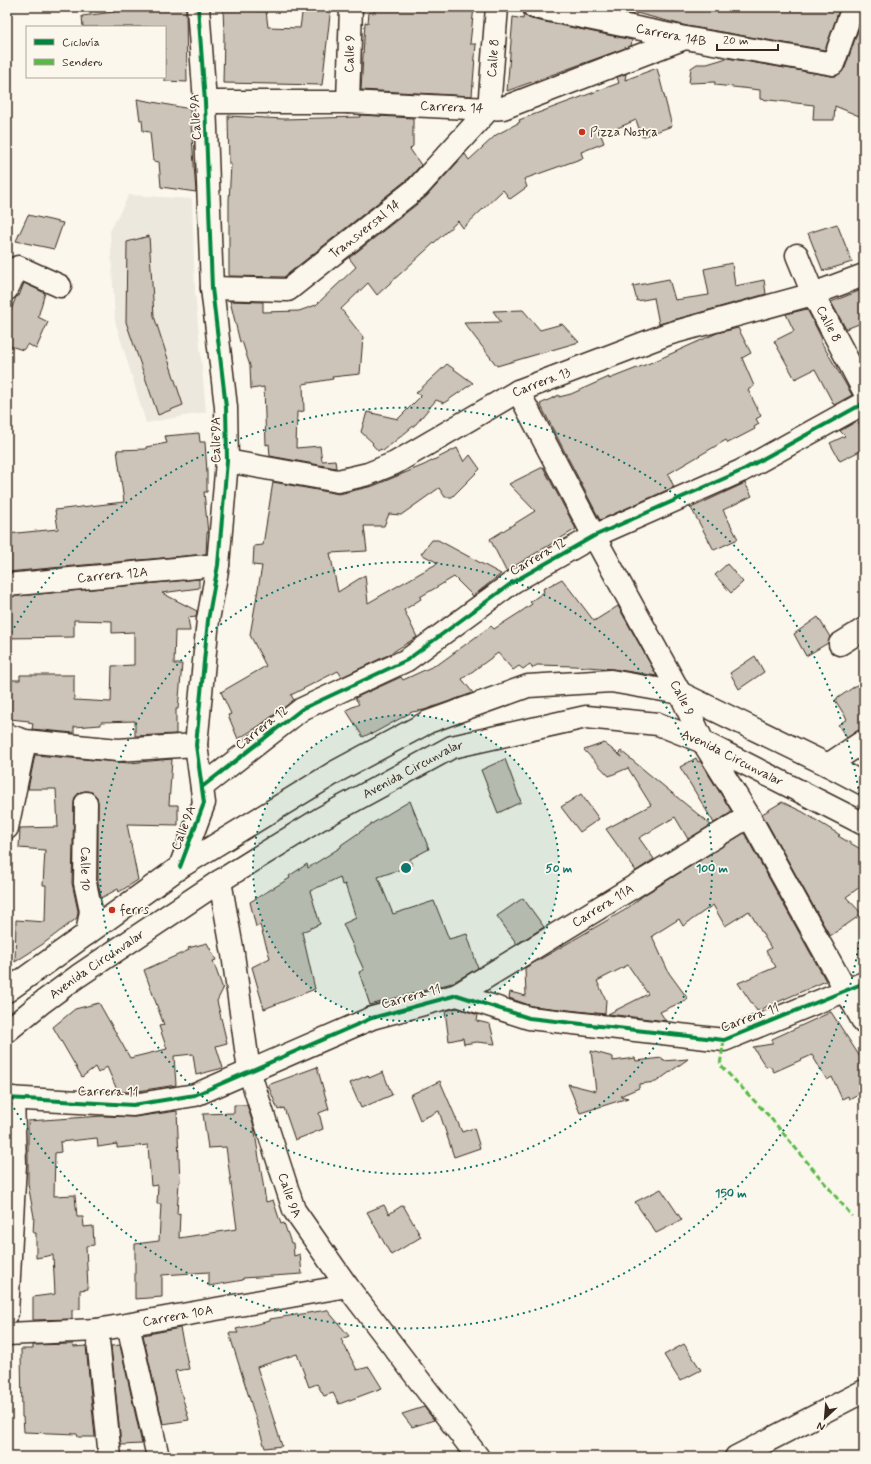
<svg xmlns="http://www.w3.org/2000/svg" width="871" height="1464" font-family="Mynerve,sans-serif">
<rect width="100%" height="100%" fill="#fbf7ec"/>
<filter id="ink" filterUnits="userSpaceOnUse"><feTurbulence type="fractalNoise" baseFrequency=".025" numOctaves="2"/><feDisplacementMap in="SourceGraphic" scale="8" xChannelSelector="R" yChannelSelector="G"/><feConvolveMatrix kernelMatrix="1 2 1 2 8 2 1 2 1" color-interpolation-filters="sRGB"/></filter>
<g filter="url(#ink)">
<!-- built -->
<path fill="#ede8dd" d="M129,195L192,199L195,292L206,412L146,423L115,321L110,231Z"/>
<!-- building -->
<path fill="#ccc4b9" stroke="#3b2a1e" d="M114,7H186L187,82L165,81V27H83L82,16L114,12Z
M223,7H255L256,11H266L268,27L300,28L303,7H331L322,85L223,83L224,37Z
M375,7H474L470,44H476L472,96L361,90L365,22L368,23L369,12L374,13Z
M596,7H840L825,50L687,26L636,13V15Z
M524,13L531,19L632,40L631,46L507,91L513,17L523,19Z
M864,13V118L835,106L834,120H813L814,105L760,99V90L715,85V82L689,83L691,68L697,64H707L727,58L831,76H837L845,68Z
M657,68L672,126L642,137L636,120L601,135L604,143L581,152L583,158L524,179L527,187L510,199L503,190L463,228L458,221L377,295L368,283L341,309L363,337L360,374L332,377L333,379L303,384L304,411L297,412L296,448L320,446L322,461L335,460L336,468L270,456L269,444L266,445L264,387L251,389L250,366L242,341L240,342L230,301L263,302V312L299,311L316,305L356,267L349,258L426,197L465,154L469,160L496,135L520,122L519,120L619,83L617,77L626,74L625,80Z
M137,99L190,109L196,192L161,187L159,162L153,161L150,132L143,131L142,120H140Z
M360,115L413,118V146L410,149L421,165L409,178L284,277L229,276V201L231,164H229L228,116L284,119L360,117Z
M28,215L63,223L54,249L16,241Z
M837,224L852,262L823,271L808,233Z
M149,236L154,316L183,405L158,415L126,322L127,242Z
M732,263L735,286L764,280L766,294L659,324L654,298L637,301L633,286L669,279L675,300L709,295L704,269Z
M24,283L45,293L38,317L48,322L36,349L28,344L23,350L7,345V321L16,297L19,296Z
M864,289V322L846,329L831,302Z
M807,309L822,339L820,340L852,395L834,405L815,369L795,379L774,341L794,331L786,314Z
M523,310L540,330L562,324L579,342L497,366L464,323L501,322L493,311Z
M738,328L751,353L742,358L754,386L748,390L761,416L756,419L759,424L754,427L755,429L728,443L726,440L668,474L674,487L600,520L540,404L559,395V397L571,394L609,377V379L655,361L717,333Z
M447,364L473,383L444,403L436,400L416,424L383,451L381,449L378,451L372,444L373,443L361,432L367,412L398,419L422,395L416,393Z
M857,421L862,428H864V455L860,451L840,461L830,443L845,436L840,431Z
M199,433L200,442H205L207,472V492H204L208,533H207L206,554L7,572V534L58,529L55,510L124,502L117,450L146,449V447L167,443L165,436Z
M457,448L464,462L470,455L480,469L452,497H445L439,488L401,515L389,514L384,526H364L367,551L330,553L338,592L365,575L368,603L438,563L421,554L432,540H438L501,574L473,596L454,577L420,597L421,599L404,610L417,637L388,655L342,677L338,671L291,695L294,700L259,726L238,739L228,715L231,714L221,692L266,666L250,635L262,566L253,565L254,546L263,545L273,482L339,494L373,486L424,465Z
M543,467L576,529L506,571L490,539L535,511L509,484Z
M745,483L752,496L723,510L738,539L714,550L691,508Z
M727,564L743,582L731,593L715,575Z
M199,579V588L162,593L197,611L196,617L188,618L190,631H175L174,664H182L178,709H176V734L135,736V721L101,722V725L74,727V733L32,729L33,724L29,723V721L10,719V711H7V680H20V675H74V700L111,702L112,666L134,665V632L112,633V621L74,620V637L7,638V597Z
M562,579L594,621L618,606L657,676L613,669L574,666L537,665L532,668L530,664L523,669L519,666L513,670L498,653L462,679L473,693L424,710L412,712L372,734L371,733L363,737L346,710L359,704L355,698L401,677L403,680L440,663L491,626L494,629L519,613L532,604L530,602L544,592L543,589Z
M818,617L830,637L828,643L806,656L794,634Z
M755,656L764,672L739,689L730,673Z
M864,680V729L857,731L847,738L838,725L847,719L835,700Z
M604,743L622,757L619,753L621,751L711,825L688,839L675,817L639,838L654,859L636,871L606,829L651,805L628,768L609,776L584,750Z
M35,755L129,763L172,759L169,805H178V825L127,824L138,880L119,892L118,889L101,898L98,882V803L97,797L92,792L86,791L80,792L75,797L74,803L72,883L78,911L77,918L43,944L15,962L16,920L45,922L46,885H43L45,850L19,848L20,828L58,827L56,789H28Z
M696,758L698,762L700,761L732,812L714,823L680,767Z
M505,759L521,802L498,813L481,770Z
M581,794L599,819L580,832L561,807Z
M410,801L429,849L410,859L413,865L378,877L393,914L434,901L449,939L467,934L478,968L452,983L370,1005L359,972L364,970L343,924L356,918L345,884L342,885L340,877L310,891L320,924L302,932L315,989L264,1009L252,967L270,958L260,925L256,927L250,902L290,878L289,876L307,864L308,868L341,847V845L373,823Z
M782,802L803,812L840,835L838,836L864,851V884L846,897L862,914L830,936L762,814Z
M744,833L826,981L757,1011L738,983L776,967L766,951L771,948L749,911L725,926L713,905L683,926L679,919L652,936L669,973L688,999L660,1012L666,1021L608,1014L648,994L628,965L597,981L606,1000L605,1014L532,1006L509,998L510,992L526,996L525,968L625,910L644,895Z
M523,898L544,927L517,944L497,916Z
M207,943L216,960L213,961L223,989L217,1001L227,1043L216,1046L223,1068L196,1075L193,1054L174,1056L176,1085L132,1092H118L107,1067L98,1073L95,1067L82,1077L53,1027L75,1009L99,1003L130,1058L167,1049L159,1026L164,1025L144,970L189,950L188,948Z
M457,1008L478,1015L477,1021L490,1024L495,1044L477,1042L464,1044L463,1038L449,1041L445,1011Z
M831,1012L864,1063V1091L849,1099L848,1096L842,1099L832,1077L827,1080L812,1055L774,1072L770,1066L766,1067L753,1047L772,1044V1039Z
M591,1051L613,1057V1061L635,1058L636,1061L662,1058L663,1061L688,1059L656,1082L639,1084V1088L620,1096L628,1098L580,1113L568,1084L596,1091Z
M317,1067L329,1109L319,1113L323,1129L295,1140L284,1108L278,1110L268,1085Z
M383,1072L392,1095L361,1108L350,1083L368,1075L369,1078Z
M440,1081L462,1132L474,1128L480,1148L454,1157L439,1111L420,1120L410,1095Z
M234,1105H247L254,1127L266,1202L273,1200L281,1224L284,1223L291,1243H293L294,1256L300,1254L302,1274L243,1278V1280L232,1282L209,1286V1272L162,1275V1297L135,1299V1244L159,1241L161,1204H157L158,1185L151,1186L148,1145L117,1148V1144L98,1147L97,1138L60,1142L61,1152L55,1153L54,1196L75,1195L77,1217H83L84,1227L93,1226L94,1245L86,1246L88,1289L80,1290V1309L72,1310V1319L33,1320V1297L55,1294L53,1255L36,1258V1233H33L34,1217L28,1184V1121L103,1116L135,1117L177,1111L180,1182H179L177,1214L180,1213L179,1238L237,1229L226,1147L208,1148L203,1114L234,1113Z
M661,1189L682,1220L656,1233L635,1202Z
M384,1205L389,1214L403,1205L421,1237L391,1255L367,1212Z
M327,1310L349,1336L341,1339L357,1370L369,1367L382,1388L339,1404L333,1393L324,1396L317,1384L309,1387L297,1354L257,1367L282,1446L265,1448L229,1333H238L236,1329L270,1321V1319Z
M180,1328L189,1369L175,1371L189,1420L163,1424L143,1335Z
M73,1344L74,1347L86,1346L95,1437H78L77,1434L24,1432L23,1417H22L21,1349H33V1345Z
M684,1344L701,1370L680,1381L664,1355Z
M120,1345L142,1444L121,1445L111,1346Z
M424,1407L434,1420L412,1427L402,1414Z"/>
<g fill="none" stroke-linecap="round" stroke-linejoin="round">
<!-- minor casing -->
<g stroke="#3b2a1e" stroke-width="25">
<g id="minor">
<path id="s1" d="M534,7L685,38L833,64L853,7"/>
<path id="s2" d="M205,102H348L489,109L503,108L685,38"/>
<path id="s3" d="M348,102L351,7"/>
<path id="s4" d="M489,109L497,7"/>
<path id="s5" d="M797,255L813,294L864,391"/>
<path id="s6" d="M212,288L288,290L418,187L489,109"/>
<path d="M7,289L18,267L60,286"/>
<path id="s7" d="M518,391L594,536L680,693L703,742L749,816L864,1023"/>
<path id="s8" d="M227,461L338,481L368,474L395,463L518,391L668,334L813,294L864,275"/>
<path id="s9" d="M7,585L218,565"/>
<path d="M840,644L864,629"/>
<path d="M7,735L25,741L118,750L196,745"/>
<path d="M828,765L864,741"/>
<path d="M202,787L302,709L407,660L513,582L594,536L741,471L864,403"/>
<path id="s10" d="M86,803L85,883L91,911L87,934"/>
<path d="M7,828L25,741"/>
<path d="M180,867L204,803L196,745L208,620L218,565L227,461L226,407L212,288L205,102L198,7"/>
<path id="s11" d="M220,881L233,954L249,1071L294,1210L347,1286L478,1457"/>
<path id="s12" d="M457,995L749,816"/>
<path d="M7,1098L133,1105L195,1095L372,1018L457,995L529,1018L724,1040L864,983"/>
<path d="M7,1313L15,1164L13,1098"/>
<path d="M128,1325L158,1457"/>
<path d="M97,1330L110,1457"/>
<path id="s13" d="M7,1334L97,1330L347,1286"/>
<path d="M736,1457L864,1391"/>
</g>
</g>
<!-- major casing -->
<g stroke="#3b2a1e" stroke-width="25">
<g id="major">
<path d="M7,991L180,867L337,771L428,722L528,686L611,681L680,693L828,765L864,784"/>
<path id="s14" d="M7,1031L40,1004L78,976L220,881L320,819L452,747L586,717L658,724L703,742L864,824"/>
</g>
</g>
<!-- minor -->
<use href="#minor" stroke="#fbf7ec" stroke-width="22"/>
<!-- major -->
<use href="#major" stroke="#fbf7ec" stroke-width="22"/>
<!-- quiet -->
<path stroke="#58b947" stroke-width="3" stroke-dasharray="6 3" stroke-linecap="butt" d="M724,1040L720,1065L768,1115L852,1216"/>
<!-- cycleway casing -->
<g stroke="#fbf7ec" stroke-width="6">
<path id="cycleway" d="M202,787L302,709L407,660L513,582L594,536L741,471L864,403
M180,867L204,803L196,745L208,620L218,565L227,461L226,407L212,288L205,102L198,7
M7,1098L133,1105L195,1095L372,1018L457,995L529,1018L724,1040L864,983"/>
</g>
<!-- cycleway -->
<use href="#cycleway" stroke="#00873e" stroke-width="4"/>
</g>
</g>
<!-- distance rings -->
<circle cx="406" cy="868" r="153" fill="#0f766e" fill-opacity=".12"/>
<g fill="none" stroke="#0f766e" stroke-width="2" stroke-dasharray="2 4">
<circle cx="406" cy="868" r="153"/>
<circle cx="406" cy="868" r="306"/>
<path d="M864 900A459 459 0 0 1 8 1098M8 638A459 459 0 0 1 864 836"/>
</g>
<!-- markers -->
<g fill="#c8321e" stroke="#fbf7ec" stroke-width="1.5">
<circle cx="582" cy="132" r="4"/>
<circle cx="112" cy="910" r="4"/>
</g>
<g text-anchor="middle" dominant-baseline="central" stroke-width="3.5" stroke-linejoin="round" paint-order="stroke">
<!-- street labels -->
<g font-size="13" fill="#3b2a1e" stroke="#fbf7ec">
<text stroke="none"><textPath href="#s1" startOffset="140">Carrera 14B</textPath></text>
<text stroke="none"><textPath href="#s3" startOffset="48">Calle 9</textPath></text>
<text stroke="none"><textPath href="#s4" startOffset="51">Calle 8</textPath></text>
<text stroke="none"><textPath href="#s2" startOffset="247">Carrera 14</textPath></text>
<text transform="translate(196 117) rotate(-93)">Calle 9A</text>
<text stroke="none"><textPath href="#s6" startOffset="174">Transversal 14</textPath></text>
<text stroke="none"><textPath href="#s5" startOffset="76">Calle 8</textPath></text>
<text stroke="none"><textPath href="#s8" startOffset="340">Carrera 13</textPath></text>
<text transform="translate(216 440) rotate(-90)">Calle 9A</text>
<text transform="translate(538 557) rotate(-30)">Carrera 12</text>
<text stroke="none"><textPath href="#s9" startOffset="106">Carrera 12A</textPath></text>
<text stroke="none"><textPath href="#s7" startOffset="348">Calle 9</textPath></text>
<text transform="translate(262 728) rotate(-38)">Carrera 12</text>
<text stroke="none"><textPath href="#s14" startOffset="820">Avenida Circunvalar</textPath></text>
<text stroke="none"><textPath href="#s14" startOffset="484">Avenida Circunvalar</textPath></text>
<text transform="translate(184 828) rotate(-69)">Calle 9A</text>
<text stroke="none"><textPath href="#s10" startOffset="66">Calle 10</textPath></text>
<text stroke="none"><textPath href="#s12" startOffset="171">Carrera 11A</textPath></text>
<text stroke="none"><textPath href="#s14" startOffset="112">Avenida Circunvalar</textPath></text>
<text transform="translate(411 997) rotate(-15)">Carrera 11</text>
<text transform="translate(750 1018) rotate(-20)">Carrera 11</text>
<text transform="translate(108 1092) rotate(1)">Carrera 11</text>
<text stroke="none"><textPath href="#s11" startOffset="323">Calle 9A</textPath></text>
<text stroke="none"><textPath href="#s13" startOffset="172">Carrera 10A</textPath></text>
</g>
<!-- poi labels -->
<g font-size="13" fill="#3b2a1e" stroke="#fbf7ec" text-anchor="start">
<text x="590" y="132">Pizza Nostra</text>
<text x="120" y="910">ferrs</text>
</g>
</g>
<circle cx="406" cy="868" r="6" fill="#0f766e" stroke="#fbf7ec" stroke-width="2"/>
<g font-size="12" text-anchor="middle" font-weight="bold" fill="#0f766e" stroke="#fbf7ec" stroke-width="3.5" stroke-linejoin="round" paint-order="stroke">
<text x="559" y="872">50 m</text>
<text x="712" y="872">100 m</text>
<text x="731" y="1197">150 m</text>
</g>
<!-- margin -->
<rect width="871" height="1464" fill="none" stroke="#fbf7ec" stroke-width="24"/>
<rect x="12" y="12" width="847" height="1440" fill="none" stroke="#3b2a1e" stroke-width="1.5" filter="url(#ink)"/>
<!-- legend -->
<rect x="26" y="26" width="140" height="52" fill="#fbf7ec" stroke="#aea59a"/>
<rect x="34" y="39" width="20" height="6" fill="#00873e" stroke="#aea59a"/>
<text x="62" y="46" font-size="12" fill="#3b2a1e">Ciclovía</text>
<rect x="34" y="59" width="20" height="6" fill="#58b947" stroke="#aea59a"/>
<text x="62" y="66" font-size="12" fill="#3b2a1e">Sendero</text>
<!-- north arrow -->
<g transform="translate(825 1418) rotate(206)" stroke="#fbf7ec" stroke-width="3" paint-order="stroke">
<path d="M0-3L7 15L0 10L-7 15Z" fill="#3b2a1e"/>
<text y="-6" font-size="11" font-weight="bold" text-anchor="middle" fill="#3b2a1e">N</text>
</g>
<!-- scale -->
<path d="M717 44v6h61v-6" fill="none" stroke="#3b2a1e" stroke-width="2"/>
<text x="723" y="44" font-size="12" fill="#3b2a1e" stroke="#fbf7ec" stroke-width="3" paint-order="stroke">20 m</text>
</svg>
